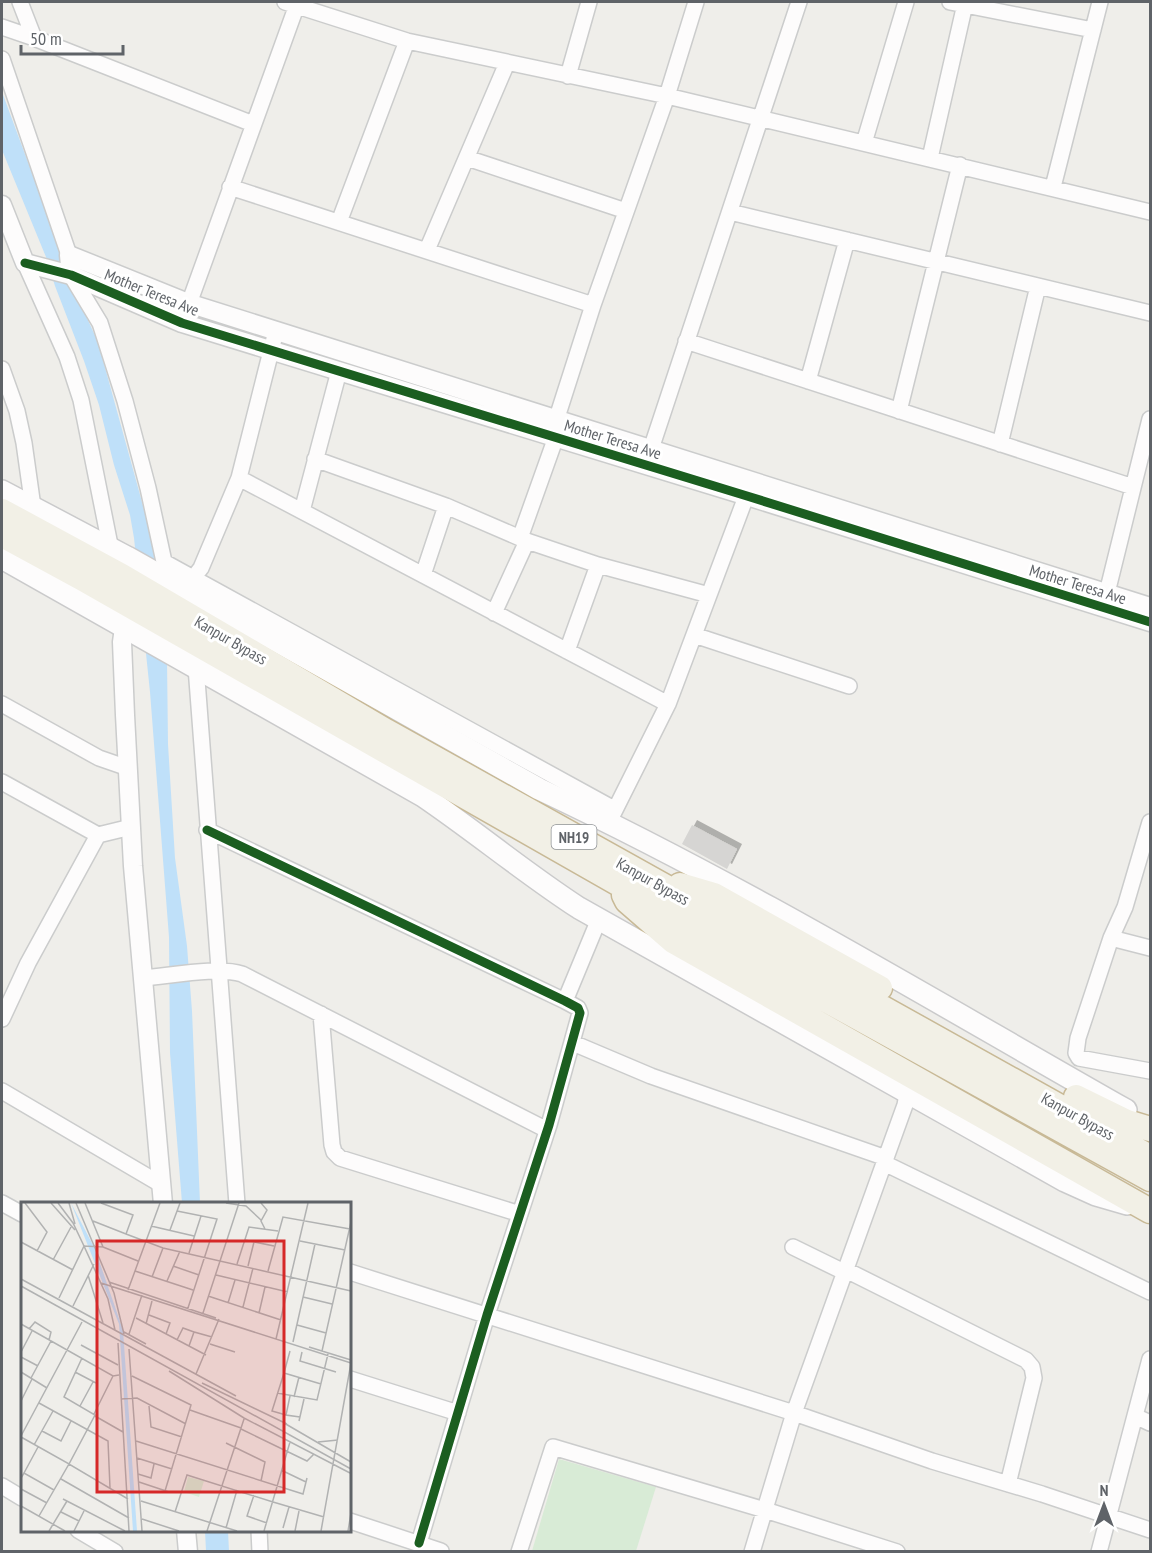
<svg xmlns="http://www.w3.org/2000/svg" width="1152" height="1553" font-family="'PT Sans Narrow',sans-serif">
<defs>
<filter id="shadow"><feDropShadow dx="5" dy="-5" stdDeviation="0" flood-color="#0004"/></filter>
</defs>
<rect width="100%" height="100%" fill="#efeeea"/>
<!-- green -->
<path fill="#d8ebd6" d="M559,1459L656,1487L636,1551H532Z"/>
<!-- water -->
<path fill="#bfe0f9" d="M2,92L80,303L98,342L156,553L167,660L168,744L175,858L187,946L192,1011L200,1203H182L170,1053L169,937L150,692L134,538L130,515L114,465L99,405L84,361L55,286L46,257L2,150Z
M205,1531H228L229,1551H206Z"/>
<!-- building -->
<path fill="#d6d5d3" filter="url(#shadow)" d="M692,825L737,849L727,869L682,844Z"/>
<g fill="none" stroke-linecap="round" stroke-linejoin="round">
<!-- minor casing -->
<g stroke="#cbcccc" stroke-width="18">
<path id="minor" d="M285,2L407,41L667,96L1150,212
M950,2L1093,30
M2,27L34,38L20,2
M34,38L253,124
M2,59L69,255
M568,76L589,2
M864,143L906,2
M467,158L626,211
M930,158L965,4
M230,187L593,305
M1053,187L1100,2
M730,212L1150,313
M339,222L407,41
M427,250L507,63
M25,263L67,357L81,400L111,550
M71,275L100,323L125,401L148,488L166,571
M182,323L298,2
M686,341L1133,487
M2,369L17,411L24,443L33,507
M808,381L847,240
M899,411L960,165
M553,430L593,305L667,96L696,2
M1000,444L1038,286
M651,449L799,2
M315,459L446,506L423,575
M239,478L668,704
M446,506L527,541
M302,511L339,371
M520,538L556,437
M164,562L614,809
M194,577L201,568L239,478L274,339
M1104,605L1150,419
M494,613L527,541L598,565
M694,635L849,686
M567,651L598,565L709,595
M196,667L237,1204
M2,704L99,758L128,768
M2,782L98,835L131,827
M611,818L668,704L750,486
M1150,822L1125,907L1111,938L1078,1038L1076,1053L1079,1058L1150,1071
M207,830L565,1001L578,1008L580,1013L549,1125L487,1315L419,1543
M1111,938L1150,948
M143,978C170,976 218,966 242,974L547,1130
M565,1001L599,919
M321,1014L332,1145L334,1152L340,1158L520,1214
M2,1019L28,963L98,835
M573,1043L651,1076L886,1158
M2,1091L162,1185
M884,1163L1150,1292
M2,1203L22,1214
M793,1247L840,1270H846L1026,1360L1032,1367L1034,1378L1008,1484
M350,1272L794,1413L932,1461L1042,1494L1150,1530
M350,1379L458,1413
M1135,1416L1150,1423
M2,1486L22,1498
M350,1521L441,1551
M78,1530L115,1552
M259,1530L260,1552
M519,1552L553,1447L765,1510L897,1552
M752,1552L794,1413L905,1105L907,1094
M1099,1552L1150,1359"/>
</g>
<!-- tertiary casing -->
<g stroke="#cbcccc" stroke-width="21">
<path id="tertiary" d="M2,205L25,263L71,275L182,323L747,496L1150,622
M71,275L69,255L188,303L1150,607
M124,628L122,642L125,715L133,866L163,1204
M186,1530L188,1552"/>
</g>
<!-- secondary casing -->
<g stroke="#cacacb" stroke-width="24">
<path id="secondary" d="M2,491L127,557L539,789C741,884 932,1000 1126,1110
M2,558L423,796C476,832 525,873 579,908L1065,1181L1096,1195L1127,1204"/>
</g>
<!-- trunk casing -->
<g stroke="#c8b996" stroke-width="27">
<path id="trunk" d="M2,511L122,576L386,731L1150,1157
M2,535L83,579L721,942L1150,1179
M680,885L714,895L880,988
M624,895L627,901L673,941L1150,1211
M1076,1097L1127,1122L1150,1129"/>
</g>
<!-- minor -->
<use href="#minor" stroke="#fdfcfc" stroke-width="15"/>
<!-- tertiary -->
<use href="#tertiary" stroke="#fdfcfc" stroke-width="18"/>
<!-- secondary -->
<use href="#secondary" stroke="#fdfcfc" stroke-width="21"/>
<!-- trunk -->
<use href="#trunk" stroke="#f2f0e6" stroke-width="24"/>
<!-- cycleway casing -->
<g stroke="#fff" stroke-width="13">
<path id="cycleway" d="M25,263L71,275L182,323L747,496L1150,622
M207,830L565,1001L578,1008L580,1013L549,1125L487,1315L419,1543"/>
</g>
<!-- cycleway -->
<use href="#cycleway" stroke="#1b5e20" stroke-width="9"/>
</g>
<g text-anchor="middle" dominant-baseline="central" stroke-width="6" stroke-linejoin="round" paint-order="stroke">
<!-- shield labels -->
<rect fill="#fff" stroke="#8f9295" stroke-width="1.5" x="551.5" y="825" width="45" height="24" rx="4.5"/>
<g font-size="15" font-weight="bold" fill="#5f6368">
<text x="574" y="837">NH19</text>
</g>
<!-- street labels -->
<g font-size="16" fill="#5f6368" stroke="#fff">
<text transform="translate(152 292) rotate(22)">Mother Teresa Ave</text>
<text transform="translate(613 439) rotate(17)">Mother Teresa Ave</text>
<text transform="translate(1078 584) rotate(17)">Mother Teresa Ave</text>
<text transform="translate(231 640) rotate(30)">Kanpur Bypass</text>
<text transform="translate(653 881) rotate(29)">Kanpur Bypass</text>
<text transform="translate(1078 1116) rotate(29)">Kanpur Bypass</text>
</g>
</g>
<!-- overview -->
<g transform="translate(21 1202)">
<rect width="330" height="330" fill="#efeeea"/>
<path d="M167,275L183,279L178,295L163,290Z" fill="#d8ebd6"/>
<path d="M50,1L74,47L102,128L116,329H112L98,122Z" fill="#bfe0f9"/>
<path fill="none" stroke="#b1b2b2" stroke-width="1.5" d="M4,1L26,30L16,49M30,1L54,28M37,1L52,21L63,44L38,96M48,1L54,22M55,1L93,91L103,132M64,1L82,45L63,44L87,97L94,128M205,1L225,4L240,18M240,1L246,8L240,19L244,27M156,9L196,17L166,109M72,19L105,32L112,13L80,1M130,24L173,34M149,28L159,1M105,32L142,46L330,89M224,38L253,44M279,39L324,48M0,40L52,68M82,45L117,59M168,51L180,14M32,58L50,25M216,62L228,25L257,29M152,64L178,73M227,64L233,40M114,69L172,88M247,69L262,15L329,27M67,73L82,121M195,73L267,90M131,75L142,46M0,77L215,194M146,79L159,49M88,80L195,116M80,81L330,161M0,84L330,267M107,88L139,1M187,94L260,118M282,95L311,102M207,101L214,78M52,104L73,62M222,105L232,66M182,111L218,1M238,111L244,85M128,113L149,121L145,132M115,116L185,153M0,122L92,174L98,173M125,122L131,99M276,123L305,131M8,127L14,120L30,130L28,138M103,130L125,142M108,132L121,93M255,137L287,1M156,138L162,126L173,130M272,140L294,42M97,141L108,329M189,142L214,150M60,143L97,163M168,144L173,130L191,135M288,145L330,158M108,147L121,329M301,149L330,20M0,150L11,129M281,150L279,159L315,170M0,155L17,164M148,169L223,216L329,271M0,170L26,186M54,170L75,181M263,171L269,149M175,172L198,117M111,174L170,203L144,289M10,176L30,139M181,181L266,222M256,191L296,198L307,152M269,194L265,213L279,215M273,195L278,175M100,197L116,196L165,222M0,199L11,177M18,201L87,239L89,286M59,204L72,180M128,204L130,225L161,235M169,208L220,226M73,212L92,174M265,213L251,209L263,171L300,182M74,214L102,230M278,219L283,197M263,221L330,260M220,227L286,259L293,252M21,229L40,239L50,219M0,234L61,120M0,235L48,262L74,213L43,195L61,156M115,239L282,292L286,276M297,240L317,238M205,241L244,260L240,279M13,243L32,209M116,256L151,267M260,268L285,280M3,271L17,245M117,272L130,276L133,262M0,276L3,271L33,288M40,277L108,316M118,280L148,290M0,287L26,301M233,293L226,314L246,321M42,297L104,329M120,299L216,329M252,300L303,315M0,304L44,329M40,310L58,319M154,310L166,273L252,300M18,314L48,262L107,297M121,317L158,329M205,326L216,288M262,326L268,305M28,329L46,299M53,329L63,309M186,329L223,217M243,329L269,240M274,329L278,309M300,329L330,161M327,329L330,311"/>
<path fill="#d62828" fill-opacity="0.15" stroke="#d62828" stroke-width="3" d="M76,39H263V290H76Z"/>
<rect width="330" height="330" fill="none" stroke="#5f6368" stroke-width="3"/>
</g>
<!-- border -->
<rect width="1152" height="1553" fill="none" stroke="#5f6368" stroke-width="6"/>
<!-- north arrow -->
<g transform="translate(1104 1505)" stroke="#ffffff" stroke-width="4.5" paint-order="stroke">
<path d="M0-4.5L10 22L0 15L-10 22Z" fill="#5f6368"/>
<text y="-9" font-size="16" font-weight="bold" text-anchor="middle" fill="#5f6368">N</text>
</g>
<!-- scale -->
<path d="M21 45v9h102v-9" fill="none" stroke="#5f6368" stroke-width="3"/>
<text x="30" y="45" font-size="18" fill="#5f6368" stroke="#ffffff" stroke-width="4.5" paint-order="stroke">50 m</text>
</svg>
